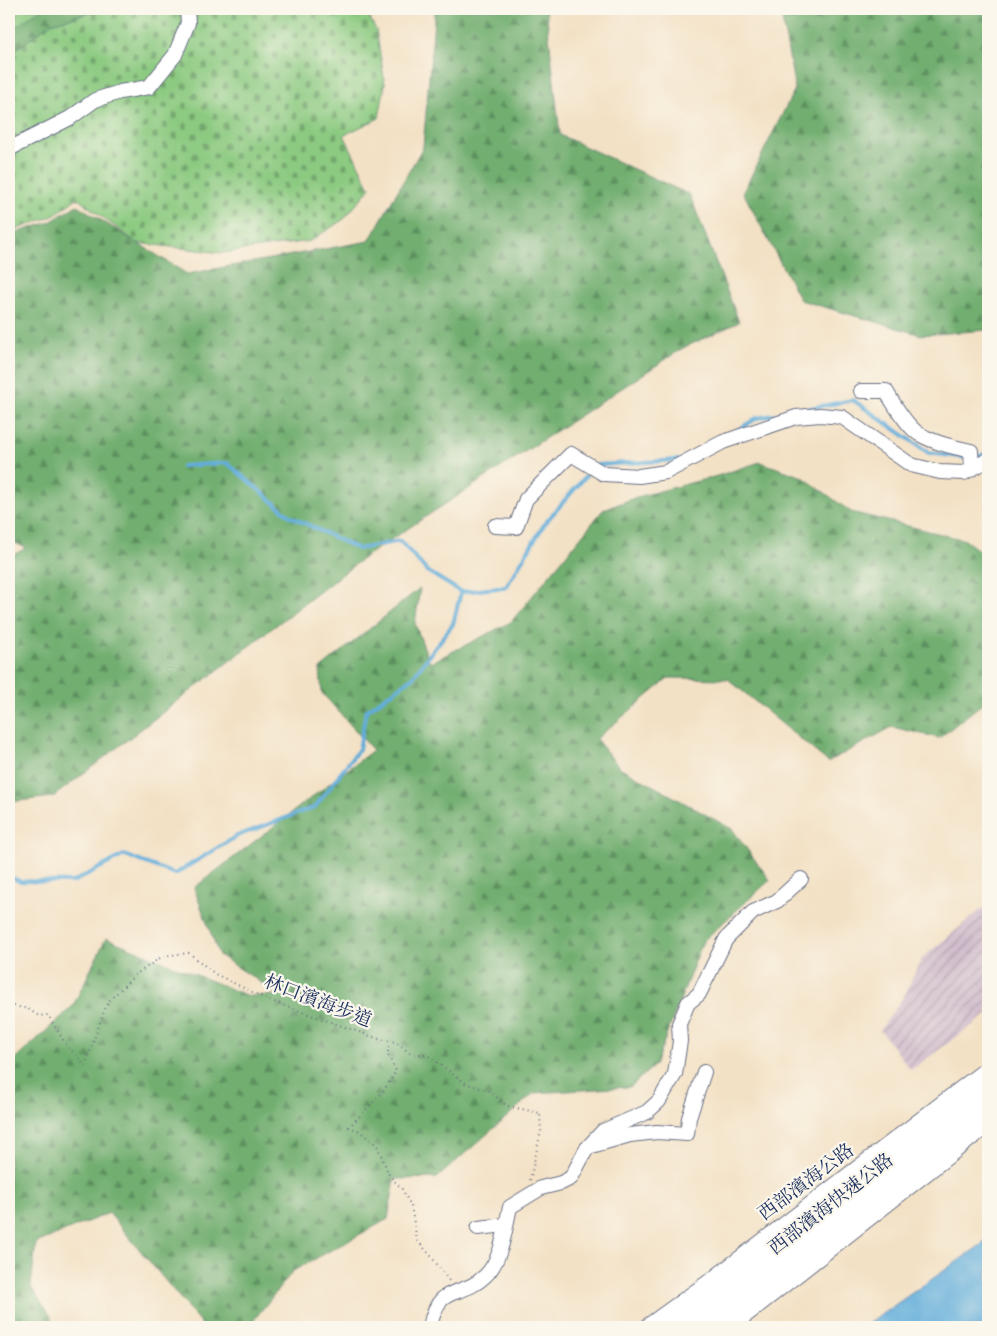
<svg xmlns="http://www.w3.org/2000/svg" width="997" height="1336" font-family="Cardo,'Noto Serif TC',serif">
<defs>
<pattern id="industrial-furrows" width="10" height="10" patternUnits="userSpaceOnUse" patternTransform="scale(1.25)"><rect width="10" height="10" fill="#d1bdcc"/><path d="M-1 1l2-2M0 10L10 0M9 11l2-2" fill="none" stroke="#a99aa9"/></pattern>
<pattern id="forest-firs" width="22" height="20" patternUnits="userSpaceOnUse" patternTransform="scale(1.25)"><rect width="22" height="20" fill="#71ae6f"/><path d="M5 1l3.5 6h-7zM16 11l3.5 6h-7z" fill="#5c8e5e"/></pattern>
<pattern id="cemetery-stones" width="16" height="16" patternUnits="userSpaceOnUse" patternTransform="scale(1.25)"><rect width="16" height="16" fill="#8cca81"/><path d="M2 7V4a2 2 0 0 1 4 0v3zM10 15v-3a2 2 0 0 1 4 0v3z" fill="#72a46d"/></pattern>
</defs>
<rect width="100%" height="100%" fill="#fbf7ec"/>
<filter id="ink" filterUnits="userSpaceOnUse"><feTurbulence type="fractalNoise" baseFrequency=".02" numOctaves="2"/><feDisplacementMap in="SourceGraphic" scale="10" xChannelSelector="R" yChannelSelector="G"/><feConvolveMatrix kernelMatrix="1 2 1 2 8 2 1 2 1" color-interpolation-filters="sRGB"/></filter>
<filter id="wash" filterUnits="userSpaceOnUse"><feTurbulence type="fractalNoise" baseFrequency=".0096" numOctaves="4" result="noise"/><feDisplacementMap in="SourceGraphic" scale="20" xChannelSelector="R" yChannelSelector="G"/><feGaussianBlur stdDeviation="1.12" result="paint"/><feColorMatrix in="noise" values="0 0 0 0 0 0 0 0 0 0 0 0 0 0 0 0 0 1.4 0 .05"/><feComposite in="paint" operator="in"/></filter>
<g filter="url(#wash)">
<rect width="100%" height="100%" fill="#f3e1c5"/>
<!-- industrial -->
<path fill="url(#industrial-furrows)" d="M988,904V1014L911,1070L880,1030L904,996L922,958Z"/>
<!-- forest -->
<path fill="url(#forest-firs)" stroke="#466e66" d="M42,9H162L97,11L51,23L9,55V31Z
M435,9H546L560,135L690,195L739,322L683,348L366,556L53,797L9,802V557L26,548L9,540V235L50,222L77,205L187,274L369,241L423,147Z
M771,9H988V330L921,335L800,300L743,192L795,89L782,19Z
M760,462L803,477L851,512L965,540L988,557V699L939,738L892,727L828,762L728,679L669,678L596,739L619,767L732,829L770,880L703,941L655,1065L630,1087L534,1093L437,1178L395,1179L388,1219L293,1271L248,1327H204L109,1213L36,1243L31,1287L58,1327H9V1065L73,1006L106,938L248,996L280,995L219,955L194,888L373,750L322,693L320,669L420,588L415,624L430,663L511,622L603,510L637,497L717,476Z"/>
<!-- cemetery -->
<path fill="url(#cemetery-stones)" stroke="#547c70" d="M9,9H42L9,31Z
M162,9H365L376,30L385,84L379,118L344,135L370,188L344,219L310,241L223,253L137,243L77,198L53,216L9,232V55L51,23L97,11Z"/>
<!-- water -->
<path fill="#62adda" stroke="#3e6e9c" d="M988,1240V1327H863Z"/>
<g fill="none" stroke-linecap="round" stroke-linejoin="round">
<!-- stream -->
<path stroke="#62adda" stroke-width="4" d="M800,410L853,400L929,453L968,458
M735,432L757,418L791,412
M975,458L988,452
M597,465L678,460
M182,466L227,463L290,516L358,549L400,541L427,571L461,592
M9,876L19,881L73,882L124,855L175,874L237,836L315,807L359,749L366,711L412,678L453,624L461,592L506,587L545,523L586,476"/>
</g>
</g>
<g filter="url(#ink)">
<g fill="none" stroke-linecap="round" stroke-linejoin="round">
<!-- minor casing -->
<g stroke="#676d82" stroke-width="16">
<path id="minor" d="M9,149L70,118L95,100L120,92L149,87L175,55L188,23L187,9
M861,391H886C893,403 908,427 919,434C935,443 953,447 971,451L972,469
M495,526L516,527L526,499L571,454L604,474L639,476L666,472L723,442L796,417L820,415L842,417L911,465L940,472L964,473L988,460
M588,1147L630,1135L657,1132L687,1134L689,1118L704,1072
M478,1228L506,1225
M430,1327C439,1281 460,1300 485,1276C502,1260 505,1229 510,1207L541,1188L561,1183L571,1178L587,1148L603,1131L647,1112L659,1101L675,1074L680,1041L679,1024L688,1003L699,994L726,939L753,912L777,901L801,879"/>
</g>
<!-- major casing -->
<g stroke="#676d82" stroke-width="20">
<path id="major" d="M649,1327L717,1278L988,1070
M728,1327L988,1123"/>
</g>
<!-- highway casing -->
<g stroke="#676d82" stroke-width="22">
<path id="highway" d="M675,1327L988,1082
M701,1327L988,1103"/>
</g>
<!-- path -->
<path stroke="#676d82" stroke-width="2" stroke-dasharray="1 4" stroke-linecap="butt" d="M9,1005L28,1009L39,1016L48,1015L65,1043L85,1066L104,1011L109,1001L135,975L163,956L189,953L215,974L271,1001L379,1039L395,1042L410,1053L427,1055L465,1083L489,1091L507,1106L540,1113L541,1131L530,1180
M388,1041V1055L396,1071L383,1092L349,1127L358,1130L377,1145L389,1175L402,1189L411,1206L417,1240L431,1256L449,1281"/>
<!-- minor -->
<use href="#minor" stroke="#fff" stroke-width="14"/>
<!-- major -->
<use href="#major" stroke="#fff" stroke-width="18"/>
<!-- highway -->
<use href="#highway" stroke="#fff" stroke-width="20"/>
</g>
</g>
<g text-anchor="middle" dominant-baseline="central" stroke-width="4.5" stroke-linejoin="round" paint-order="stroke">
<!-- street labels -->
<g font-size="19" fill="#1b2f5e" stroke="#fbf7ec">
<text transform="translate(318 1001) rotate(21)">林口濱海步道</text>
<text transform="translate(806 1182) rotate(-37)">西部濱海公路</text>
<text transform="translate(831 1204) rotate(-38)">西部濱海快速公路</text>
</g>
</g>
<!-- margin -->
<rect width="997" height="1336" fill="none" stroke="#fbf7ec" stroke-width="30"/>
</svg>
